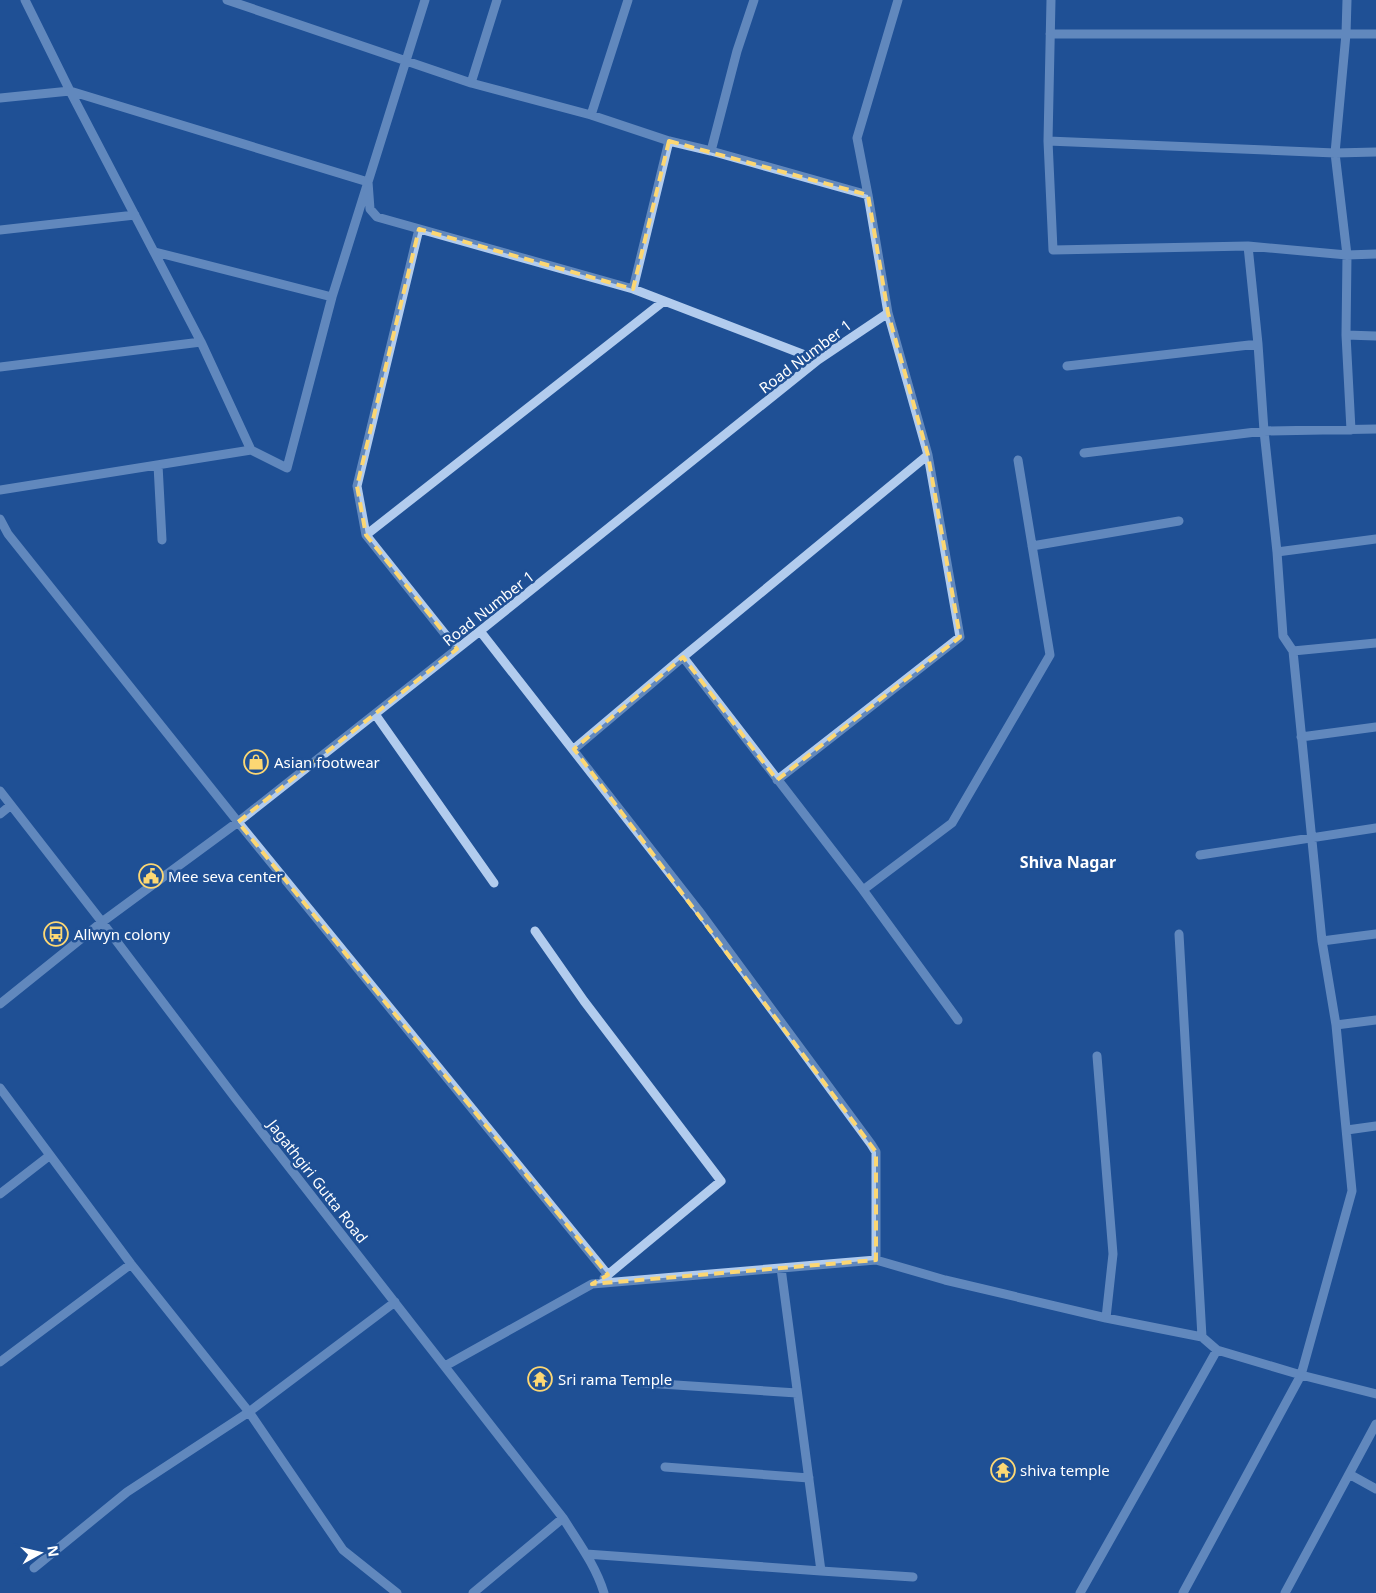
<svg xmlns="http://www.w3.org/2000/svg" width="1376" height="1593" font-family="'Noto Sans',sans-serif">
<rect width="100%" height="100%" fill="#1f5095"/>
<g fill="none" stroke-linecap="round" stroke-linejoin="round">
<!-- minor -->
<path stroke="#b2ccee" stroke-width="9" d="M25,0L70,91L201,342L251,450
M227,0L471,83L591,115L669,141L711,151L868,195
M1051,0L1048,141L1053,250L1248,246L1258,344L1264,431L1277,552L1283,636L1293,651L1322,941L1336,1025L1352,1191L1301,1375L1183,1593
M1347,0L1346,34L1335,153L1347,255L1346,335L1351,430
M1050,34H1376
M471,83L497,0
M0,98L70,91L368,182L370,209L377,217L633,289L818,360
M591,115L628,0
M1048,141L1335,153L1376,152
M711,151L737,51L754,0
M419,229L357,486L366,535L457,649
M0,230L135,215
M1248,246L1347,255L1376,254
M155,252L332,297
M633,289L669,141
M1346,335L1376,336
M1067,366L1258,344
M0,367L201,342
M1084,453L1264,431L1376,429
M158,465L162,540
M0,490L251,450L287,468L332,297L425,0
M0,519L8,534L238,822L608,1275
M366,535L664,301
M1032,546L1179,521
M1277,552L1376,539
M480,631L699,911L871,1144L876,1152V1260
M1293,651L1376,643
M683,657L863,890L958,1020
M375,714L494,883
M1301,737L1376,727
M574,749L683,657L928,455
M777,780L960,637L928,455L888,313L868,195L857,138L898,0
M0,791L102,922L236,1099L563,1518C578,1542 596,1566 604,1593
M0,814L11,805
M1200,855L1376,828
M863,890L952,823L1050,655L1018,460
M535,931L584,1001L721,1181L604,1278
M1179,934L1202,1337
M1322,941L1376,934
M0,1004L102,922L238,822L480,631L818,360L888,313
M1336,1025L1376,1020
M1097,1056L1113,1254L1106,1318
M0,1088L131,1264L249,1412L343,1550L397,1593
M1347,1130L1376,1126
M0,1194L49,1156
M781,1268L821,1571
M0,1362L131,1264
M445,1366L592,1284L876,1260L945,1280L1106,1318L1202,1337L1217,1350L1301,1375L1376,1394
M630,1382L797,1393
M665,1467L809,1478
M1349,1474L1376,1489
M586,1554L821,1571L913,1577
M34,1568L127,1492L249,1412L395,1302
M473,1593L563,1518
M1080,1593L1217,1350
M1285,1593L1376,1424"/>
</g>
<!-- marked area -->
<path d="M0 0H1376V1593H0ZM669,141L868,195L888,313L928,455L960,637L777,780L683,657L574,749L876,1152V1260L592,1284L608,1275L238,822L457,649L366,535L357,486L419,229L633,289Z" fill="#1f5095" fill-opacity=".55" fill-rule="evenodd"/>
<path fill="none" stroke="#fcd773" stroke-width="4" stroke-dasharray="10 6" stroke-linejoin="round" d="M669,141L868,195L888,313L928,455L960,637L777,780L683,657L574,749L876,1152V1260L592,1284L608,1275L238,822L457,649L366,535L357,486L419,229L633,289Z"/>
<!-- icons -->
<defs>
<g id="shop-ring" transform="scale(1.25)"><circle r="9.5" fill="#1f5095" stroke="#fcd773" stroke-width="1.5"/><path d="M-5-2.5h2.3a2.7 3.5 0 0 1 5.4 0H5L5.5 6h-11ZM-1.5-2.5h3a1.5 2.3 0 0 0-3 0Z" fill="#fcd773"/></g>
<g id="civic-ring" transform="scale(1.25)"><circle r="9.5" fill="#1f5095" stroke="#fcd773" stroke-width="1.5"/><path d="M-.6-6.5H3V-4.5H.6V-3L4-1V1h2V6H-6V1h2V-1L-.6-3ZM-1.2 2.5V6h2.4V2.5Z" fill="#fcd773"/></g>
<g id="bus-ring" transform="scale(1.25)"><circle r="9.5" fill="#1f5095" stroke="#fcd773" stroke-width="1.5"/><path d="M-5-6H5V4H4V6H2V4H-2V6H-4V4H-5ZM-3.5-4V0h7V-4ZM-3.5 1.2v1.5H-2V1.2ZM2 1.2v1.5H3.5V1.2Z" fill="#fcd773"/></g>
<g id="temple-ring" transform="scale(1.25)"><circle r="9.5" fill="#1f5095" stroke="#fcd773" stroke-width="1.5"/><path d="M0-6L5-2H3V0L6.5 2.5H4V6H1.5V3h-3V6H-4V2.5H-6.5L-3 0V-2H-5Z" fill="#fcd773"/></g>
</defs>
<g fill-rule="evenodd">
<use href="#shop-ring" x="256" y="762"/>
<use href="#civic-ring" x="151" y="876"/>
<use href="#bus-ring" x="56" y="934"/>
<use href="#temple-ring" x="540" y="1379"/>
<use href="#temple-ring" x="1003" y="1470"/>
</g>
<g text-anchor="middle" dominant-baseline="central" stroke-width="5" stroke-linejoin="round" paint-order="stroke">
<!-- street labels -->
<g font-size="15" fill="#fff" stroke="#1f5095">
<text transform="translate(805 356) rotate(-37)">Road Number 1</text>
<text transform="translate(488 608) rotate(-38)">Road Number 1</text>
<text transform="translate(318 1181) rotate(52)">Jagathgiri Gutta Road</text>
</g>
<!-- poi labels -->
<g font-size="15" fill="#fff" stroke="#1f5095" text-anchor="start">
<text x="274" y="762">Asian footwear</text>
<text x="168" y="876">Mee seva center</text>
<text x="74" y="934">Allwyn colony</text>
<text x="558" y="1379">Sri rama Temple</text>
<text x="1020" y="1470">shiva temple</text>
</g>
<!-- neighbourhood labels -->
<g font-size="16" font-weight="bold" fill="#fff" stroke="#1f5095">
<text x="1068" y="862">Shiva Nagar</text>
</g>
</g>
<!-- north arrow -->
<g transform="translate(40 1553) rotate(82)" stroke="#1f5095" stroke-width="4" paint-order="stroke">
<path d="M0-4L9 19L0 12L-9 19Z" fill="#ffffff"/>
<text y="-8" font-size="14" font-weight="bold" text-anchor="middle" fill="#ffffff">N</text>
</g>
</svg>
